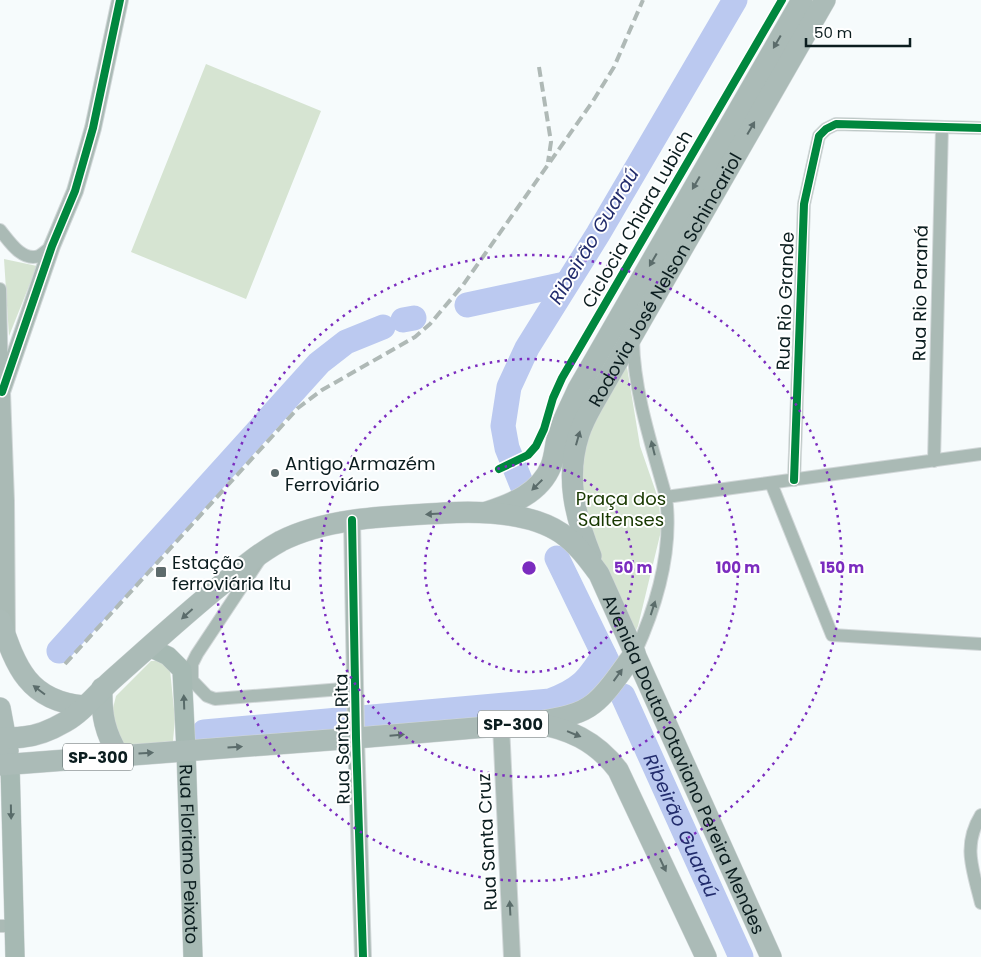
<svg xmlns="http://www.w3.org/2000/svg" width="981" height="957" font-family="Poppins,sans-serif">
<rect width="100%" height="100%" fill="#f6fbfc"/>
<!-- green -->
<path fill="#d6e4d2" d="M206,64L321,111L246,299L131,252Z
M4,259L37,266L9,336Z
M626,361L640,446L659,501L661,531L638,626L634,635L590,534L580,496L587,435Z
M151,661H164L170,670L175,719L173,741L123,746L112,712L116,696Z"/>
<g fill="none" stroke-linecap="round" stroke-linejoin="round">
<!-- river -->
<g stroke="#bbc9f0" stroke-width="25">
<path d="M467,305L565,284"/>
<path d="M403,320L414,318"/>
<path d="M522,485L507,448L503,426L509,387L527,348L598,234L735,0"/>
<path d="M557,558L609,665"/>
<path d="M59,651L319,363L346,342L383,327"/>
<path id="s1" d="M623,696L741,957"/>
<path d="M204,732L550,701C580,690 587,681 604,655"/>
</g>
<!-- minor casing -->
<g stroke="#d1d7d8" stroke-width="14">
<path id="minor" d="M0,230C9,241 22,262 39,256C43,254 48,249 52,246
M0,289L2,384
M633,340C634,393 652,446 666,497C673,551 657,605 635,653
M934,461L942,127
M794,480L804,204L819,136L826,129L836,124L981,128
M771,483L832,635L981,644
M666,497L981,454
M182,670L207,696L215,699L355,688
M192,681V664L197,654L260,559
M981,815C962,846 973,870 981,903
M0,926H14"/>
</g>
<!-- tertiary casing -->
<g stroke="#d1d7d8" stroke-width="18">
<path id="tertiary" d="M352,520L356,738L363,957
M7,635L6,501L2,392L52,246L75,191L93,128L120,0
M501,725L512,957"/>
</g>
<!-- secondary casing -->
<g stroke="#d1d7d8" stroke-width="20">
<g id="secondary">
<path id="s2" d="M149,647L168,656L182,670L186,750L193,957"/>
<path d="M10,764L15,957"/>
</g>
</g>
<!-- primary casing -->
<g stroke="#d1d7d8" stroke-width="22">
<g id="primary">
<path d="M487,512C512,504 540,493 551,466C555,456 555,445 558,435C563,419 571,405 578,389L802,0"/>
<path id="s3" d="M591,556C575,516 565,477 579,434C582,425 587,415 592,406L825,0"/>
<path d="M0,620C16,667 28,701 84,706"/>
<path d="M102,688C101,715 105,733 119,756"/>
<path d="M0,708L8,751"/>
<path d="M538,722C557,718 578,716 593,704C610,691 622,669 635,653"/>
<path id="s4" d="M0,738C7,738 15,738 23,737C36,736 53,729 65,722C83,712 97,693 113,679C148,648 184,615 221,585C240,569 259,553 281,541C328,517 393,516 444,513C480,511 530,512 561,533C577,544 588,559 599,574L771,957"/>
<path d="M0,765L356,738L533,723C568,728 596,741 618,770L706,957"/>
</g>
</g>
<!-- minor -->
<use href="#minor" stroke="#aabab5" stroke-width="12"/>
<!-- tertiary -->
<use href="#tertiary" stroke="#aabab5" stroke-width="16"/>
<!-- secondary -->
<use href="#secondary" stroke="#a6b9b3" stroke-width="19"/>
<!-- primary -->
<use href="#primary" stroke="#abbbb7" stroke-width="21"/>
<!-- rail -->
<path stroke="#afb9b6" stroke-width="4" stroke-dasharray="10 5" stroke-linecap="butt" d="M539,67L551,142L548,162
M65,664L298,408L322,390L415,337L430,324L463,285L593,101L614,67L643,0"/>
<!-- cycleway casing -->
<g stroke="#fff" stroke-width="11">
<path id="cycleway" d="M2,392L52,246L75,191L93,128L120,0
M499,469L528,455L536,446L544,429L553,398L562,378L782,0
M794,480L804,204L819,136L826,129L836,124L981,128
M352,520L356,738L363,957"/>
</g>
<!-- cycleway -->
<use href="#cycleway" stroke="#00873e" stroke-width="8"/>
</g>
<!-- one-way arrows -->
<defs><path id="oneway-solid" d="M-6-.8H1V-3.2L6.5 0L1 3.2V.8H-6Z" transform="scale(1.25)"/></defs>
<g fill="#5b6c6b">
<use href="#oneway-solid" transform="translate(777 42) rotate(120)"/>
<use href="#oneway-solid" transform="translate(751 128) rotate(-60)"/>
<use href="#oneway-solid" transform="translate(696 183) rotate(120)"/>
<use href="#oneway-solid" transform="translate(653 260) rotate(120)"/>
<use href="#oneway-solid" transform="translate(578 438) rotate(-74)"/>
<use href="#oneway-solid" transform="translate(537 485) rotate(135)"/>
<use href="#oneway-solid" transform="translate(433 514) rotate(177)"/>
<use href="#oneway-solid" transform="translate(187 614) rotate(138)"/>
<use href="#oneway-solid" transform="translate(618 675) rotate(-54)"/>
<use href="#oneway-solid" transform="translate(39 690) rotate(-143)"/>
<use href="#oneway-solid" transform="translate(574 734) rotate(22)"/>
<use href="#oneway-solid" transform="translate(397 735) rotate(-5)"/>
<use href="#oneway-solid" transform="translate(235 747) rotate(-4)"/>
<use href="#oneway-solid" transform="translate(146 753) rotate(-4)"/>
<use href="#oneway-solid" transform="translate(663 865) rotate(65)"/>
</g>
<g fill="#5a6c6a">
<use href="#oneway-solid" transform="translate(653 448) rotate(-104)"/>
<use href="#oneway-solid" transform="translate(653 608) rotate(-72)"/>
<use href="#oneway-solid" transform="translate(510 908) rotate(-93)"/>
</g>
<g fill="#586b69">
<use href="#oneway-solid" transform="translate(184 702) rotate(-92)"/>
<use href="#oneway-solid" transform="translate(11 812) rotate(89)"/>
</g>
<!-- distance rings -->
<g fill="none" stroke="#7b2cbf" stroke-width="2.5" stroke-dasharray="2.5 5">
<circle cx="529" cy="568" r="104"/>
<circle cx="529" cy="568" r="209"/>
<circle cx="529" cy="568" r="313"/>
</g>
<!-- markers -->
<g fill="#5d6b6c" stroke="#fff" stroke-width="2">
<circle cx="275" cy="473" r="5"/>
<rect x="155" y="566" width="12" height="12" rx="2.5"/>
</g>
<g text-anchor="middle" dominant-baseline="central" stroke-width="4" stroke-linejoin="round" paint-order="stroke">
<!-- shield labels -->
<g fill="#fff" stroke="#546162" stroke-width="1">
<rect x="478" y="710.5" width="70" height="27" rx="4"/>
<rect x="63" y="743.5" width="70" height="27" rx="4"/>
</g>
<g font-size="16" font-weight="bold" fill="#0b1d1f">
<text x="513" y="724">SP-300</text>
<text x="98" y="757">SP-300</text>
</g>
<!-- street labels -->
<g font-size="18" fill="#0b1d1f" stroke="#fff">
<text transform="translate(637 219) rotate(-60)">Ciclocia Chiara Lubich</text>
<text stroke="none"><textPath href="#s3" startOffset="302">Rodovia José Nelson Schincariol</textPath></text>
<text transform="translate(920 293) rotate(-89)">Rua Rio Paraná</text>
<text transform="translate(785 301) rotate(-88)">Rua Rio Grande</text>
<text transform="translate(342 739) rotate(-91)">Rua Santa Rita</text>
<text stroke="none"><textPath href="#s4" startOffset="902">Avenida Doutor Otaviano Pereira Mendes</textPath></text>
<text transform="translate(487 842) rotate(-93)">Rua Santa Cruz</text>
<text stroke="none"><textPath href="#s2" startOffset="225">Rua Floriano Peixoto</textPath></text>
</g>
<!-- poi labels -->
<g font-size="18" fill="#0b1d1f" stroke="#fff" text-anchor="start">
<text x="285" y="463">Antigo Armazém<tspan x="285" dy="21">Ferroviário</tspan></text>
<text x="172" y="562">Estação<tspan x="172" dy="21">ferroviária Itu</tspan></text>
</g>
<!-- park labels -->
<g font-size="18" fill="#183800" stroke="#fff">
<text x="621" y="498">Praça dos<tspan x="621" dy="21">Saltenses</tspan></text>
</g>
<!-- water labels -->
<g font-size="19" font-style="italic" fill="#222c6d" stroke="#fff">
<text transform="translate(594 236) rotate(-59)">Ribeirão Guaraú</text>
<text stroke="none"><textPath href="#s1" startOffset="142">Ribeirão Guaraú</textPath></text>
</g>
</g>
<circle cx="529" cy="568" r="8" fill="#7b2cbf" stroke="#fff" stroke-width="2.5"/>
<g font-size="15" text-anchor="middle" font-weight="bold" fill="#7b2cbf" stroke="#fff" stroke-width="4" stroke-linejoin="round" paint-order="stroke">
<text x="633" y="573">50 m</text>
<text x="738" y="573">100 m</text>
<text x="842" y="573">150 m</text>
</g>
<!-- scale -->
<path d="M806 38v8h104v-8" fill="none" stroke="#0b1d1f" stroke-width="2.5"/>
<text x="814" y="38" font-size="15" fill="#0b1d1f" stroke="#ffffff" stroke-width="4" paint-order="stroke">50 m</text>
</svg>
